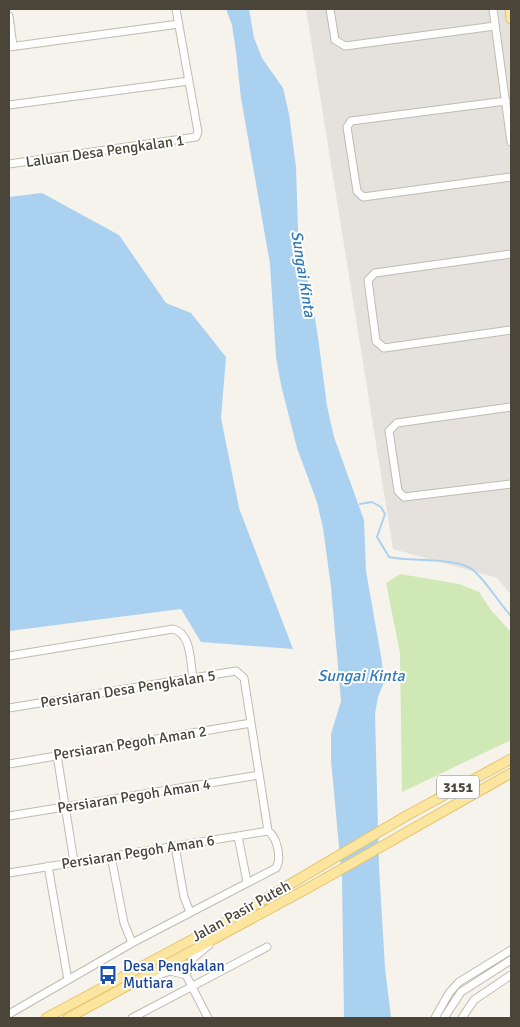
<svg xmlns="http://www.w3.org/2000/svg" width="520" height="1027" font-family="Signika,sans-serif">
<rect width="100%" height="100%" fill="#f6f3ec"/>
<!-- industrial -->
<path fill="#e5e2dd" d="M306,9H511V595L497,578L393,549Z"/>
<!-- green -->
<path fill="#d0e8b6" d="M400,574L459,584L479,592L491,610L511,632V740L402,792L400,653L386,583Z"/>
<!-- water -->
<path fill="#aad1f0" d="M226,9H249L254,38L262,58L283,88L289,114L296,167L298,229L301,257L310,289L318,337L327,406L334,437L364,520L366,571L382,662L384,682L378,697L375,714L379,867L385,968L391,1018H344L342,879L331,760V734L341,701L331,587L323,528L317,502L297,448L281,385L276,357L270,264L241,98L236,52L232,25Z
M42,193L119,235L166,303L191,313L226,357L221,418L239,508L293,649L201,642L181,609L9,631V197Z"/>
<g fill="none" stroke-linecap="round" stroke-linejoin="round">
<!-- stream -->
<path stroke="#aad1f0" stroke-width="2" d="M360,504L372,502L381,507L385,514L377,537L389,557C410,562 458,557 473,570C488,583 498,602 511,616"/>
<!-- minor casing -->
<g stroke="#c1bbae" stroke-width="9">
<path id="minor" d="M330,9L335,40L345,46L495,26
M493,9L511,142
M9,16L13,46
M9,47L179,24
M506,101L351,121L347,127L357,191L363,197L511,177
M9,105L189,81
M9,164L196,137L198,132L176,9
M511,254L375,273L368,280L376,341L384,348L511,330
M511,407L397,423L389,431L398,491L404,497L511,484
M9,656L173,629C192,634 190,662 193,678
M9,708L236,671L244,678L268,831C277,837 282,858 276,868L132,943L9,1014
M57,755L74,862
M9,764L251,723
M9,816L259,775
M238,836L247,882
M175,846L184,897L190,912
M111,856L124,923L132,943
M48,866L68,980
M9,873L268,831
M150,978L170,971L186,975
M132,1018L267,947
M208,1018L186,975L192,959L209,945
M435,1018L449,993L459,982L511,950
M444,1018L461,992L511,960
M462,1018L474,1000L511,975"/>
</g>
<!-- major casing -->
<g stroke="#e3c36d" stroke-width="11">
<path id="major" d="M510,9L511,19
M46,1018L236,916L406,816L511,759
M68,1018L310,887L511,773"/>
</g>
<!-- minor -->
<use href="#minor" stroke="#fff" stroke-width="7"/>
<!-- major -->
<use href="#major" stroke="#fce59e" stroke-width="9"/>
</g>
<!-- icons -->
<defs>
<g id="bus-bare" transform="scale(1.5)"><path d="M-5-6H5V4H4V6H2V4H-2V6H-4V4H-5ZM-3.5-4V0h7V-4ZM-3.5 1.2v1.5H-2V1.2ZM2 1.2v1.5H3.5V1.2Z" fill="#1a4fb4" stroke="#fff" stroke-width="2.5" paint-order="stroke"/></g>
</defs>
<g fill-rule="evenodd">
<use href="#bus-bare" x="108" y="975"/>
</g>
<g text-anchor="middle" dominant-baseline="central" stroke-width="4" stroke-linejoin="round" paint-order="stroke">
<!-- shield labels -->
<rect fill="#fff" stroke="#807c74" stroke-width="1" x="437" y="775.5" width="42" height="23" rx="4"/>
<g font-size="14" font-weight="bold" fill="#4a4439">
<text x="458" y="787">3151</text>
</g>
<!-- street labels -->
<g font-size="15" fill="#4a4439" stroke="#fff">
<text transform="translate(105 151) rotate(-8)">Laluan Desa Pengkalan 1</text>
<text transform="translate(128 689) rotate(-9)">Persiaran Desa Pengkalan 5</text>
<text transform="translate(130 743) rotate(-9)">Persiaran Pegoh Aman 2</text>
<text transform="translate(134 796) rotate(-9)">Persiaran Pegoh Aman 4</text>
<text transform="translate(138 852) rotate(-9)">Persiaran Pegoh Aman 6</text>
<text transform="translate(241 911) rotate(-29)">Jalan Pasir Puteh</text>
</g>
<!-- transit labels -->
<g font-size="15" fill="#164399" stroke="#fff" text-anchor="start">
<text x="123" y="966">Desa Pengkalan<tspan x="123" dy="17">Mutiara</tspan></text>
</g>
<!-- water labels -->
<g font-size="16" font-style="italic" fill="#327ab6" stroke="#fff">
<text transform="translate(303 274) rotate(81)">Sungai Kinta</text>
<text x="361" y="676">Sungai Kinta</text>
</g>
</g>
<!-- border -->
<rect width="520" height="1027" fill="none" stroke="#4a4439" stroke-width="20"/>
</svg>
